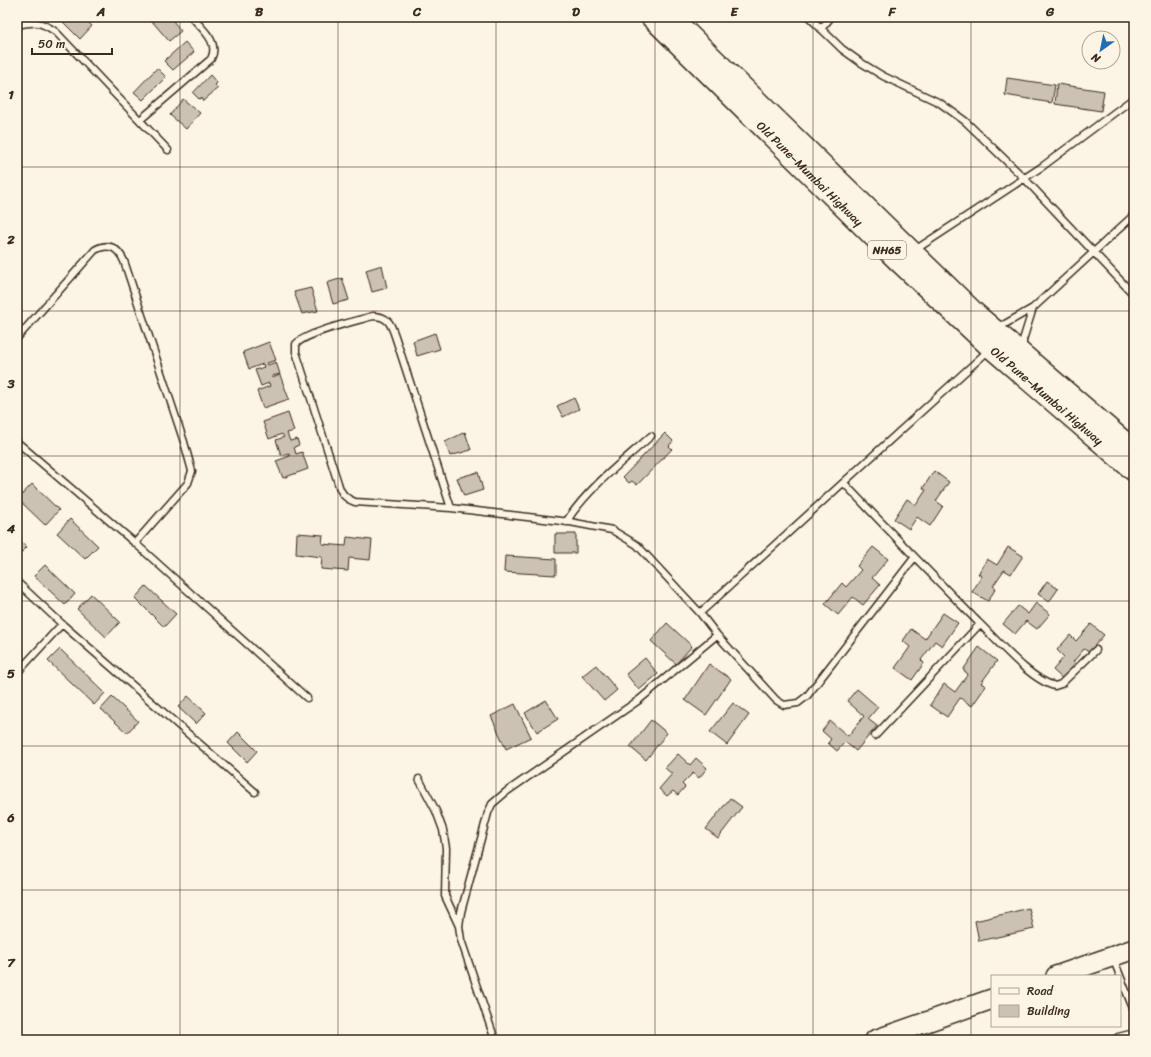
<svg xmlns="http://www.w3.org/2000/svg" width="1151" height="1057" font-family="Sriracha,sans-serif">
<rect width="100%" height="100%" fill="#fcf5e5"/>
<filter id="ink" filterUnits="userSpaceOnUse"><feTurbulence type="fractalNoise" baseFrequency=".025" numOctaves="2"/><feDisplacementMap in="SourceGraphic" scale="8" xChannelSelector="R" yChannelSelector="G"/><feConvolveMatrix kernelMatrix="1 2 1 2 8 2 1 2 1" color-interpolation-filters="sRGB"/></filter>
<g filter="url(#ink)">
<!-- building -->
<path fill="#ccc2b3" stroke="#3b2a1e" d="M58,17H83L92,26L80,39Z
M152,17H170L181,31L169,41L150,19Z
M185,42L194,52L173,70L164,61Z
M157,68L166,77L143,100L134,92Z
M210,75L217,83L215,85L218,88L203,101L201,98L199,99L193,93Z
M1007,78L1055,85L1052,103L1005,95Z
M1057,84L1104,91L1101,111L1055,104Z
M183,99L200,113L186,129L170,115Z
M382,265L387,288L372,292L366,270Z
M342,278L349,300L333,304L327,283Z
M311,288L318,311L302,314L294,292Z
M435,333L440,349L417,356L413,341Z
M269,342L276,360L267,363L268,365L276,362L280,374L272,376V378L280,375L289,399L263,408L257,391L270,386L269,383L261,386L255,370L264,367L263,364L249,369L243,352Z
M574,398L579,409L563,417L557,406Z
M288,413L294,431L287,433L290,441L297,439L299,445L294,447L296,454L302,452L308,469L283,478L276,461L290,456L289,453L281,455L276,440L284,437L282,434L269,439L263,422Z
M465,432L471,450L450,456L445,442Z
M665,433L673,441L669,446L672,449L637,485L632,481L629,483L623,477Z
M934,471L949,482L936,501L943,506L930,526L917,517L909,529L894,519L907,499L916,505L926,490L923,488Z
M478,472L483,490L464,496L457,478Z
M32,484L59,510L45,525L18,499Z
M70,519L98,546L85,559L57,533Z
M297,533L323,535L322,544L346,546L347,537L372,540L370,560L349,558L348,571L321,569L322,557L296,554Z
M555,534H576V553H555Z
M17,538L27,547L17,557Z
M873,547L888,559L872,578L880,585L863,605L853,597L838,615L825,604L842,583L846,587L861,570L857,566Z
M1008,547L1023,556L1011,574L1004,570L993,586L996,588L988,601L972,592L982,576L978,574L987,559L997,565Z
M505,556L556,559V575L504,572Z
M45,565L75,594L65,605L34,576Z
M1047,581L1058,589L1049,602L1038,594Z
M146,586L176,614L164,627L135,598Z
M91,594L120,622L106,637L77,609Z
M1036,603L1050,614L1037,629L1026,621L1015,634L1003,624L1018,606L1028,614Z
M943,613L958,623L942,646L935,641L921,660L924,663L912,680L895,668L910,647L903,641L911,629L925,639Z
M667,623L692,646L676,664L651,641Z
M1091,624L1104,635L1089,652L1084,649L1073,662L1076,664L1063,679L1053,670L1064,657L1057,650L1070,635L1076,641Z
M979,647L997,661L981,683L986,686L972,706L960,698L947,717L930,705L944,684L955,692L968,674L963,670Z
M60,649L105,693L94,705L48,661Z
M645,658L658,674L639,690L626,674Z
M709,664L731,679L706,715L685,700Z
M596,665L617,690L604,701L582,676Z
M857,689L878,707L868,719L877,726L856,751L845,742L837,751L828,743L831,739L822,731L830,721L848,736L864,716L847,701Z
M188,696L206,713L196,724L178,707Z
M112,697L138,721L127,733L101,709Z
M546,700L558,719L537,732L525,713Z
M733,703L749,715L727,745L710,732Z
M515,704L531,737L506,749L491,716Z
M651,720L667,733L646,760L630,747Z
M238,732L257,751L247,762L228,743Z
M678,754L690,765L696,758L707,768L699,778L693,773L682,784L685,787L678,795L673,791L667,796L659,789L672,774L665,768Z
M730,798L742,807L718,838L706,829Z
M1029,908L1034,929L979,941L975,921Z"/>
<g fill="none" stroke-linecap="round" stroke-linejoin="round">
<!-- service casing -->
<g stroke="#3b2a1e" stroke-width="9">
<path id="service" d="M809,17L842,49L860,62L883,76L940,103L965,121L1024,178L1134,295
M17,25C35,21 40,21 56,32L168,150
M821,29L831,17
M140,120L211,59C220,42 202,29 192,17
M915,250L1043,166L1134,98
M997,326L1005,324L1033,308L1134,215
M17,338L95,250C109,242 118,248 124,261L184,442L192,471L188,483L135,543
M1023,349V340L1033,308
M17,442L135,543L307,698
M844,483C888,530 933,576 978,622C997,640 1030,680 1055,686L1061,684L1096,650
M451,508L395,336C391,324 388,316 373,316C356,321 307,332 296,344V352L338,483C341,494 345,498 355,502L451,508L570,522L612,530L637,545L700,613
M566,522C588,488 621,463 651,436
M17,582L62,624L255,792
M717,635L776,700L784,705L798,703L807,696L914,558
M17,673L62,624
M875,736L980,624
M419,779L436,811L443,830L446,848L445,896L459,926
M1113,958L1134,1011
M1118,1037L1134,1033
M495,1040L461,940L459,926L461,912L488,813L492,804L506,792L639,700L717,635L700,613L989,350"/>
</g>
<!-- primary casing -->
<g stroke="#3b2a1e" stroke-width="22">
<path id="primary" d="M1056,976L1134,949
M875,1040L992,999"/>
</g>
<!-- trunk casing -->
<g stroke="#3b2a1e" stroke-width="23">
<g id="trunk">
<path id="s1" d="M651,17L897,260L991,348L1134,471"/>
<path d="M671,17L976,314L1134,450"/>
</g>
</g>
<!-- service -->
<use href="#service" stroke="#fcf5e5" stroke-width="6"/>
<!-- primary -->
<use href="#primary" stroke="#fcf5e5" stroke-width="19"/>
<!-- trunk -->
<use href="#trunk" stroke="#fcf5e5" stroke-width="20"/>
</g>
</g>
<!-- grid -->
<path fill="none" stroke="#3b2a1e" stroke-width="1" stroke-opacity="0.55" d="M180,17V1040M338,17V1040M496,17V1040M655,17V1040M813,17V1040M971,17V1040M17,167H1134M17,311H1134M17,456H1134M17,601H1134M17,746H1134M17,890H1134"/>
<g text-anchor="middle" dominant-baseline="central" stroke-width="3" stroke-linejoin="round" paint-order="stroke">
<!-- shield labels -->
<rect fill="#fcf5e5" stroke="#75675a" stroke-width="1" x="868" y="241" width="38" height="18" rx="3"/>
<g font-size="11" font-weight="bold" fill="#3b2a1e">
<text x="887" y="250">NH65</text>
</g>
<!-- street labels -->
<g font-size="12" fill="#3b2a1e" stroke="#fcf5e5">
<text stroke="none"><textPath href="#s1" startOffset="223">Old Pune–Mumbai Highway</textPath></text>
<text stroke="none"><textPath href="#s1" startOffset="548">Old Pune–Mumbai Highway</textPath></text>
</g>
</g>
<!-- margin -->
<rect width="1151" height="1057" fill="none" stroke="#fcf5e5" stroke-width="44"/>
<!-- legend -->
<rect x="991" y="975" width="130" height="52" fill="#fcf5e5" stroke="#afa495"/>
<rect x="999" y="988" width="20" height="6" fill="#fcf5e5" stroke="#afa495"/>
<text x="1027" y="995" font-size="12" fill="#3b2a1e">Road</text>
<rect x="999" y="1005" width="20" height="12" fill="#ccc2b3" stroke="#afa495"/>
<text x="1027" y="1015" font-size="12" fill="#3b2a1e">Building</text>
<!-- north arrow -->
<g transform="translate(1101 50) rotate(213)"><circle r="19" fill="#fcf5e5" stroke="#afa495"/>
<path d="M0-3L7 15L0 10L-7 15Z" fill="#1f6fb2"/>
<text y="-6" font-size="11" font-weight="bold" text-anchor="middle" fill="#3b2a1e">N</text>
</g>
<!-- scale -->
<path d="M32 48v6h80v-6" fill="none" stroke="#3b2a1e" stroke-width="2"/>
<text x="38" y="48" font-size="12" fill="#3b2a1e" stroke="#fcf5e5" stroke-width="3" paint-order="stroke">50 m</text>
<rect x="22" y="22" width="1107" height="1013" fill="none" stroke="#3b2a1e" stroke-width="1.5"/>
<g font-size="13" text-anchor="middle" font-weight="bold" fill="#3b2a1e">
<text x="101" y="16">A</text>
<text x="259" y="16">B</text>
<text x="417" y="16">C</text>
<text x="576" y="16">D</text>
<text x="734" y="16">E</text>
<text x="892" y="16">F</text>
<text x="1050" y="16">G</text>
<text x="11" y="99">1</text>
<text x="11" y="244">2</text>
<text x="11" y="388">3</text>
<text x="11" y="533">4</text>
<text x="11" y="678">5</text>
<text x="11" y="822">6</text>
<text x="11" y="967">7</text>
</g>
</svg>
